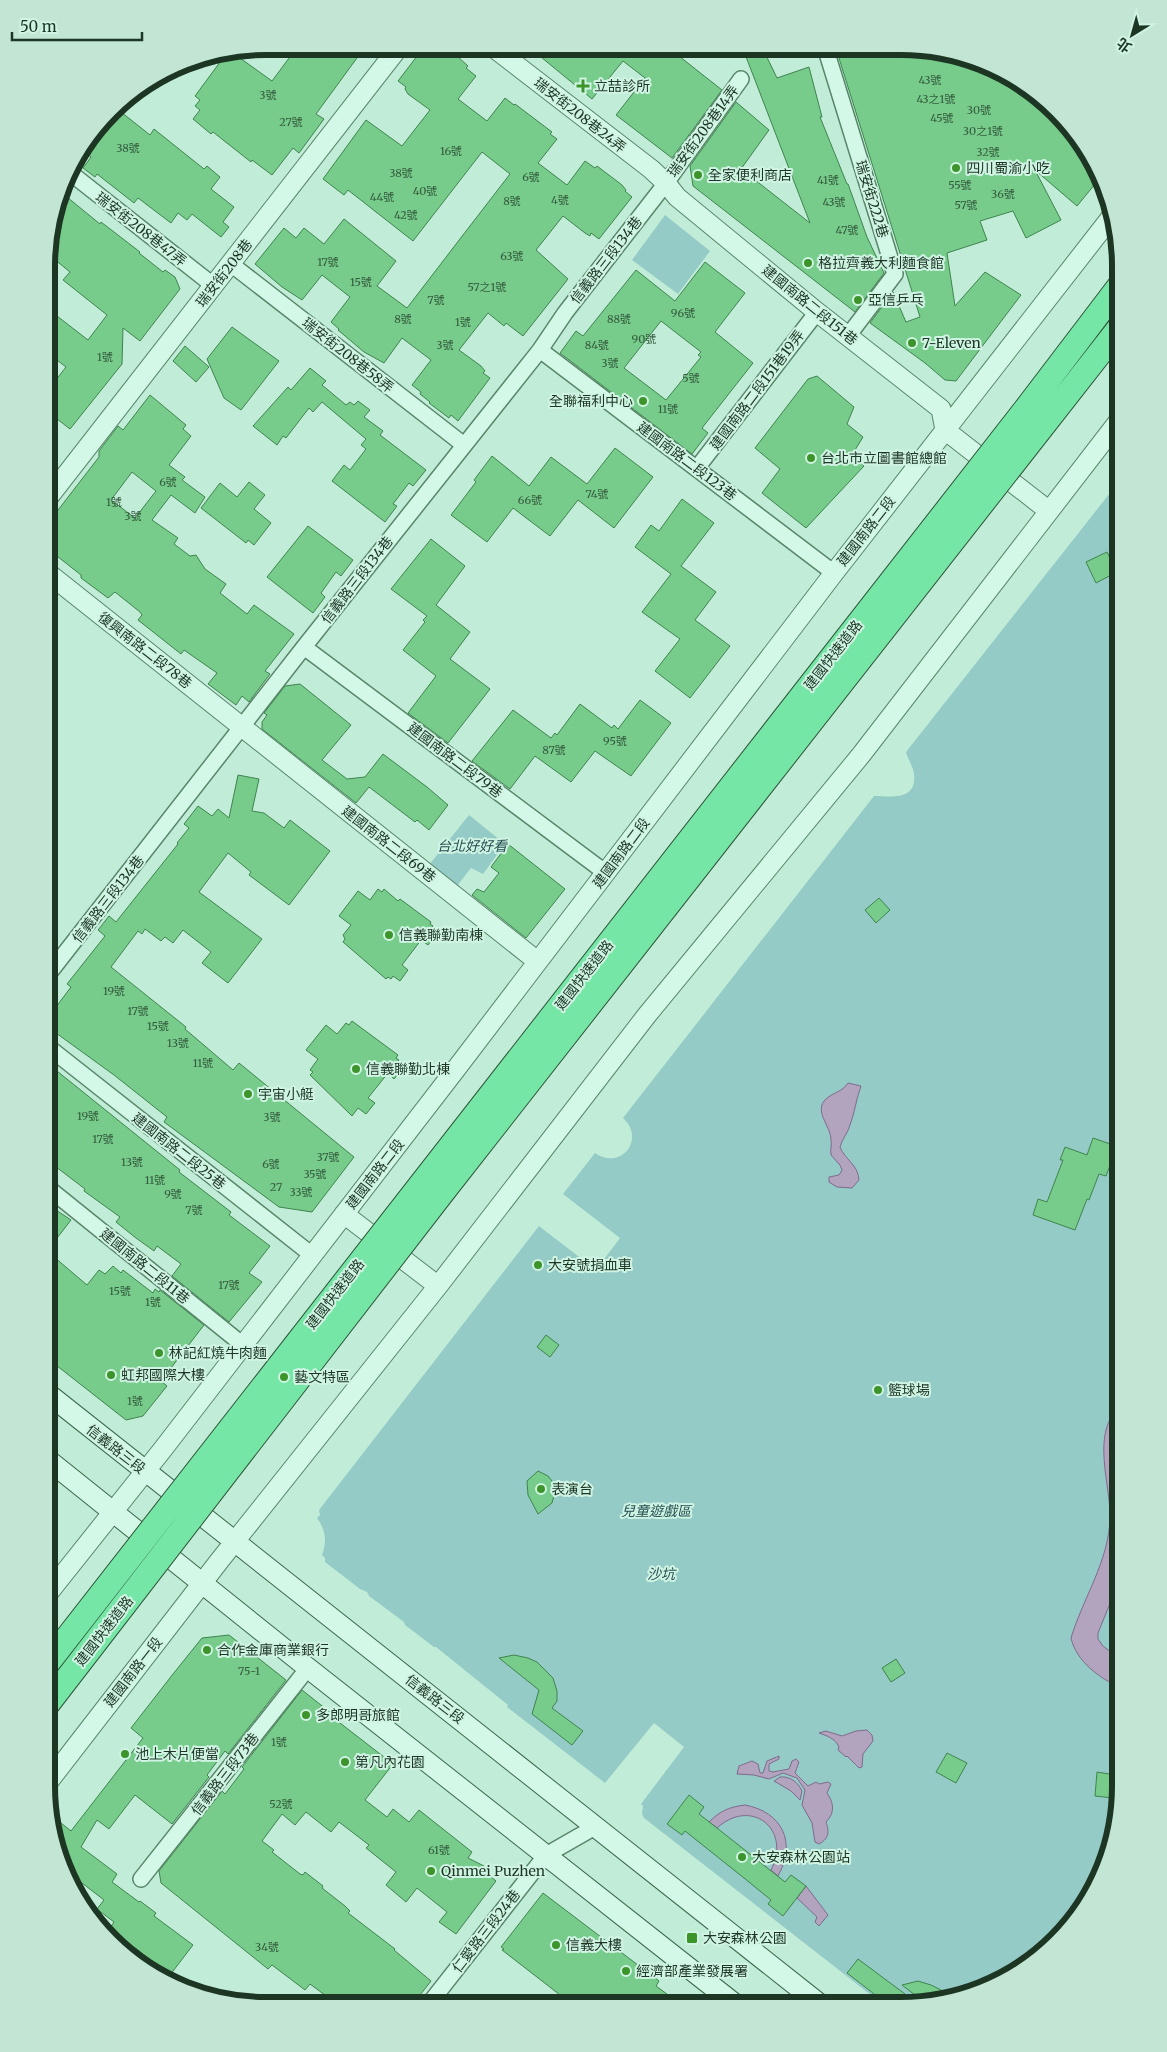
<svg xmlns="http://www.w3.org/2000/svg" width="1167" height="2052" font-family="Merriweather,'Noto Sans TC',serif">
<rect width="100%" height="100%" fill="#c1edd8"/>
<!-- green -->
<path fill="#95cbc7" d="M665,215L710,251L678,294L632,260Z
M1121,479L1120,1800L1104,1870L1075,1920L1023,1968L972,1994L901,2006H885L644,1818L642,1814L643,1806L641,1804L684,1747L654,1723L605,1783L507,1707L508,1705L436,1647H434L405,1625L404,1622L369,1596L367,1592L360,1589L325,1562V1558L322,1555C327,1541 326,1531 317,1518L320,1515L319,1510L539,1226L596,1270L620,1238L563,1194L595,1153C621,1171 646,1139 623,1118L874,796C890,796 917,802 914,774C913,766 908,760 906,752Z
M469,815L505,844L483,874L471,868L457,886L429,865Z"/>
<!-- water -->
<path fill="#b2a3bf" stroke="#7e6b8d" d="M848,1083L861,1086C856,1099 855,1112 850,1125C848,1133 842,1139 840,1147C845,1160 858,1164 859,1180L852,1188L837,1187L829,1182V1177L839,1175L842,1170L840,1165L831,1155C830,1149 832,1145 831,1140C831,1126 813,1111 826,1099C834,1092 842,1092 848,1083Z
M1120,1407V1570L1111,1601L1098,1633V1639L1103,1646L1120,1659V1687C1100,1679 1076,1661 1071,1638C1083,1598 1109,1561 1110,1518C1111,1485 1090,1432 1120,1407Z
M867,1730L872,1735L873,1741L863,1754L862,1767L859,1768L847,1756L846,1757L838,1750L839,1747C835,1738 827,1736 819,1733L826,1731L842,1736L856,1731Z
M779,1756V1759L769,1764V1771L773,1772L789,1769L792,1761L796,1759L799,1762L795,1773L808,1786L816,1782L819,1784L828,1782L831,1784L827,1793C834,1803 835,1813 826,1822C829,1831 830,1838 819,1844L815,1842L812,1823L802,1805L805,1790L797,1778L783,1773L769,1779L754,1775L737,1774L739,1766L752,1761L758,1764L760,1773H763L767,1761Z
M780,1777C790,1776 798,1782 802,1791L800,1800L791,1791L774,1781Z
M745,1805C782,1812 797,1842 778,1876L771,1870C792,1829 751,1797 717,1828L709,1822C720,1811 729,1807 745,1805Z
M806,1886L828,1915L819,1926L815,1922L817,1917L797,1898Z"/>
<!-- building -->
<path fill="#77cb8b" stroke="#3f844e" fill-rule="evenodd" d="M298,46L365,47L316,114L324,119L299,153L293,148L272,175L252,160L251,162L213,132L211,134L193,119L200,110L195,106L200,100L195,96L226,54L233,53L272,81Z
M424,47H447L468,66L466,68L476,76L458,99L487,121L505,98L514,105L515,104L552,132L550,134L557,139L538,163L567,185L585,161L595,168L597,166L622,185L626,190L625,191L632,197L599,239L591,233L590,236L585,233L563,216L536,250L568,279L523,336L506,323L504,326L488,313L459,350L481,366L485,371L483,373L490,378L458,421L451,415L449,418L429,403L430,402L420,394L421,392L412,385L431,360L402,338L384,363L364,352L338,330L339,329L331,322L350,297L322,275L302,300L282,287L255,264L284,228L296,238L304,228L324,244L344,219L396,261L377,286L407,308L463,235L510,174L482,152L413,241L348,190L344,195L323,179L366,120L402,146L430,110L408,94L405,89L406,87L398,81Z
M530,48L670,49L722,90L672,158L616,115L645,78L623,61L592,99Z
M743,49H763L777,78L809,67L822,117H820L847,184H848L867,237L884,273L855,312L693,186L690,166L736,102L769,130L741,169L810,223Z
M850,50H943L998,69L1046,101L1083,144L1100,178L1077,206L1035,170L1061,220L1026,238L1013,211L980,221L987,240L947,253L955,306L985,272L1021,295L956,381L945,380L925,363L870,323L893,292L906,322L920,317L838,55Z
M116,108L150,135L154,129L204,169L207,166L220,177L211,189L234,207L223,222L229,227L221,237L192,214L187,220L178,213L171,223L138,198L134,203L97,174L95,177L83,168L91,157L83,151Z
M62,193L100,224L101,222L140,252L139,253L163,272L165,270L175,277L180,289L140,341L123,328L122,364L70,429L48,412V390L66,367L48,353V309L88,340L107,315L63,280L70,272L48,254V238Z
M705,262L745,293L715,332L753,363L702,428L708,433L692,454L560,353L576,331L583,336L636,270L675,301ZM661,321L701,352L698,355L701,357L666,400L624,368Z
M232,327L279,361L241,410L224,398L207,359Z
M185,346L209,367L196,382L173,361Z
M310,368L326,381L322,385L346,405L350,402L354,405L358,401L370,410L364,417L383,431L380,435L426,470L413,486L409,483L393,504L397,506L385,522L332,481L344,465L350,470L366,449L361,445L366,439L322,402L313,412L309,408L286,438L283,436L277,445L253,426L288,387L291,390Z
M817,376L854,407L847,424L863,437L852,455L864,466L806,528L762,493L780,469L755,448L808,379Z
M150,395L186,425L183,429L191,436L169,465L185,477L182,480L205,497L195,513L171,495L152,520L178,538L174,544L190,556L196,555L205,569L226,584L220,593L247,614L254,605L294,634L265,671L270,674L249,702L242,696L236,705L208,684L217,673L184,650L181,654L138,620L142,615L140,612L115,592L108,598L81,578V575L48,549V523L99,457V451L118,426L123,430ZM132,472L156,491L135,518L111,500Z
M615,448L653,477L614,528L578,500L550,536L513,508L487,542L451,515L476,482L474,480L492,456L529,486L551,457L587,484Z
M249,482L265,495L254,509L271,523L254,545L248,540L246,543L201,508L220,483L237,497Z
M682,499L714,523L681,566L716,592L695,620L730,646L690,698L655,671L680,639L642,612L671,574L635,547L651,525L659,531Z
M308,526L353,560L341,576L336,572L321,593L325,597L313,613L267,577Z
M431,539L465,566L436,605L470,632L450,659L490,689L448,743L408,713L436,676L403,650L425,622L423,620L427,616L391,589Z
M1107,552L1117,572L1096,583L1086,562Z
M300,684L351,725L322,760L347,779L365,777L383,754L427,787L448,805L429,830L417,820L415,822L369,787L356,803L262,729V722L267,715L264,713L285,686Z
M640,700L671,723L631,776L595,751L571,782L535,756L510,789L472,761L513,710L551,738L555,733L557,735L580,704L612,728L614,725L618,729Z
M238,775L259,779L252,811L264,813L284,828L290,820L330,851L289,905L249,875L251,872L228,853L199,892L262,939L228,983L202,963L211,952L183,930L173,943L165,937L161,941L145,929L142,934L138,931L111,967L186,1027L185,1029L233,1070L239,1063L354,1157L312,1212L279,1207L164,1122L167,1117L114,1075L56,1033L52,1038L47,1037V1019L71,987L67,984L105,936L98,930L109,916L116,922L178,844L177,843L189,828L184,824L198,806L212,816L218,809L229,818Z
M508,844L565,889L526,938L472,895L477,889L484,892L499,873L491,867Z
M378,889L382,892L384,889L398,901L400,899L431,922L430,924L433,926L430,930L436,934L428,945L421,940L402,965L408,970L400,981L393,976L391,979L388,977L386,979L343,942L345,939L343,935L351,925L339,916L358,891L370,900Z
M879,898L890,910L876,923L865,910Z
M352,1021L398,1055L396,1058L399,1060L396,1063L403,1068L394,1079L388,1073L368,1098L375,1103L366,1114L358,1108L352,1116L310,1075L313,1072L310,1070L318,1059L306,1050L326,1025L337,1034L346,1023L349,1025Z
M47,1063L180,1170L179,1172L231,1212L229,1215L270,1246L249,1273L262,1282L229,1322L172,1276L181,1264L157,1246L154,1251L136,1238L116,1222L120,1217L84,1191L85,1189L47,1160Z
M1093,1138L1116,1146L1113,1154L1114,1155L1106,1176L1099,1174L1089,1200L1087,1199L1075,1230L1033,1215L1038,1199L1047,1202L1063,1160H1060L1065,1147L1087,1155Z
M47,1204L71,1220L47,1251L87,1285L99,1270L105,1274L113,1266L121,1273L123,1270L153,1293L155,1289L159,1292L160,1290L204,1325L161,1381L167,1386L143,1416L126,1420L47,1358Z
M546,1335L559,1345L550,1357L537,1347Z
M538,1471L548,1476L552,1481L555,1492L552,1503L538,1514L528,1495L527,1481Z
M229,1635L286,1680L228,1754L225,1751L207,1775L209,1777L172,1824L135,1795L109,1829L97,1820L81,1847L117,1874L112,1882L139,1902L140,1901L156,1913L154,1916L193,1945L170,1975L134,1947L127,1955L106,1934L114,1922L97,1909L104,1900L64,1869L58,1857L51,1815L71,1831L143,1738L131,1728L173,1674L202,1638Z
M514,1655L528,1658L537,1662L553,1678L557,1691V1701L552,1708L583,1731L572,1745L532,1714L539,1690L499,1658Z
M896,1659L905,1673L891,1682L882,1668Z
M302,1690L331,1713V1716L393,1764L365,1800L387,1817L393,1809L409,1822L419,1810L472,1852L468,1858L484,1866L485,1872L496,1881L456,1934L439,1922L447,1912L417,1888L406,1902L386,1885L396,1872L366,1848L369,1845L339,1822L331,1832L306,1812L295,1825L282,1814L262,1841L274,1850L272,1852L300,1874L303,1875L305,1872L323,1886L322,1888L345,1906L350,1911L348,1913L395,1949L394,1950L431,1981L413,2004H337L310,1984L305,1990L272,1965L268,1969L161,1883L159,1871L222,1791L225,1794L244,1769L242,1767Z
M947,1753L967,1763L956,1783L936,1772Z
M1097,1772L1115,1775L1113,1798L1095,1796Z
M689,1795L704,1807L699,1814L717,1828L785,1882L791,1875L806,1886L783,1916L768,1904L771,1900L744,1878L685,1831L682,1835L667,1824Z
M543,1893L659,1981L656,1986L667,1994V2005H573L502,1950L504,1949L501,1947Z
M858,1959L905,1994L887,2004L847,1973Z
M918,1981L931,1985L955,1997L924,2002L902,1985Z"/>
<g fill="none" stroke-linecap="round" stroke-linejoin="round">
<!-- minor casing -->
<g stroke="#598669" stroke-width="18">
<path id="minor" d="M826,50L895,274L848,336
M68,171L214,286
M231,264L464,445
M540,350L834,573
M697,468L817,312
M304,647L606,873
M47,976L304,647L540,350L565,313L666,183L741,79
M47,1046L312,1255
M47,1187L243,1345
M141,1879L308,1668
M429,2004L546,1855L595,1827"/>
</g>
<!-- tertiary casing -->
<g stroke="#598669" stroke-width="21">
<path id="tertiary" d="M494,48L651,169L666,183L677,197L817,312L941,409L945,430
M945,430L1049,511
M48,498L399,47
M48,573L537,961
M344,1214L438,1286
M46,1596L163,1449L456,1069L834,573L1112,216
M46,1785L220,1560L438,1286L647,1015L861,755L1121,418"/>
</g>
<!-- secondary casing -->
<g stroke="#3c674a" stroke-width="22">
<path id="secondary" d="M47,1393L822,2006
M47,1459L308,1668L736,2005"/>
</g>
<!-- minor -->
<use href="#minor" stroke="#d3f8e7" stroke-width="15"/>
<!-- tertiary -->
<use href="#tertiary" stroke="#d3f8e7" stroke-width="19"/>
<!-- secondary -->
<use href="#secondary" stroke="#d3f8e7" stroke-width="20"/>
<!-- trunk-bridge casing -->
<g stroke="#2d5338" stroke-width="26" stroke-linecap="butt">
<path id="trunk-bridge" d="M46,1665L1029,405L1121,284
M46,1706L442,1193L1121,326"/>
</g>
<!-- trunk-bridge -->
<use href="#trunk-bridge" stroke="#75e6a6" stroke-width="24"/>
</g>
<!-- markers -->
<g fill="#3d942a" stroke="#d0f4e3" stroke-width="2">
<path d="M580.5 78.5h5v5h5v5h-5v5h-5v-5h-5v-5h5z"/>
<circle cx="956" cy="168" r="5"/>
<circle cx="698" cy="175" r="5"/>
<circle cx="808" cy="263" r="5"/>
<circle cx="858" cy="300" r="5"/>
<circle cx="912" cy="343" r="5"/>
<circle cx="643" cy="401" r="5"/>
<circle cx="811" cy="458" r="5"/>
<circle cx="389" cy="935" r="5"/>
<circle cx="356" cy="1069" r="5"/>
<circle cx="248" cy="1094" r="5"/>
<circle cx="538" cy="1265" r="5"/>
<circle cx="159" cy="1353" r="5"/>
<circle cx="111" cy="1375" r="5"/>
<circle cx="284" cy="1377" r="5"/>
<circle cx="878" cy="1390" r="5"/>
<circle cx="541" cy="1489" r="5"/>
<circle cx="207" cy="1650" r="5"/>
<circle cx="306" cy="1715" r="5"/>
<circle cx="125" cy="1754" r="5"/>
<circle cx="345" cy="1762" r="5"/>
<circle cx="742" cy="1857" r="5"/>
<circle cx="431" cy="1871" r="5"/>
<rect x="686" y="1932" width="12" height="12" rx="2.5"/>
<circle cx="556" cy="1945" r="5"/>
<circle cx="626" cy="1971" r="5"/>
</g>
<g text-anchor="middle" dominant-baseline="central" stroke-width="4" stroke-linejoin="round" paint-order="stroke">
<!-- number labels -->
<g font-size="11" fill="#345b3e">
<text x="930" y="80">43號</text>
<text x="268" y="95">3號</text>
<text x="936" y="99">43之1號</text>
<text x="979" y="110">30號</text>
<text x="942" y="118">45號</text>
<text x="291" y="122">27號</text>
<text x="983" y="131">30之1號</text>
<text x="128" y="148">38號</text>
<text x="451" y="151">16號</text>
<text x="988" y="152">32號</text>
<text x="401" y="173">38號</text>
<text x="531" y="177">6號</text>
<text x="828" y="180">41號</text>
<text x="960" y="185">55號</text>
<text x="425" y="191">40號</text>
<text x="1003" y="194">36號</text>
<text x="382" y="197">44號</text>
<text x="560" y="200">4號</text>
<text x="512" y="201">8號</text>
<text x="834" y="202">43號</text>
<text x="966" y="205">57號</text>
<text x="406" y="215">42號</text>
<text x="847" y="230">47號</text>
<text x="512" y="256">63號</text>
<text x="328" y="262">17號</text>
<text x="361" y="282">15號</text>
<text x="487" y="287">57之1號</text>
<text x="436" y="300">7號</text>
<text x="683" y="313">96號</text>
<text x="403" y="319">8號</text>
<text x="619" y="319">88號</text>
<text x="463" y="322">1號</text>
<text x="644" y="339">90號</text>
<text x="445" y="345">3號</text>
<text x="597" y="345">84號</text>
<text x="105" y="357">1號</text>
<text x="610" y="363">3號</text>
<text x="691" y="378">5號</text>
<text x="668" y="409">11號</text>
<text x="168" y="482">6號</text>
<text x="597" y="494">74號</text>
<text x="530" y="500">66號</text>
<text x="114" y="502">1號</text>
<text x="133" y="516">3號</text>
<text x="615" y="741">95號</text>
<text x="554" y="750">87號</text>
<text x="114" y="991">19號</text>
<text x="138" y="1011">17號</text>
<text x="158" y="1026">15號</text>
<text x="178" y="1043">13號</text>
<text x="203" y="1063">11號</text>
<text x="88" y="1116">19號</text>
<text x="272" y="1117">3號</text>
<text x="103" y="1139">17號</text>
<text x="328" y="1157">37號</text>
<text x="132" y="1162">13號</text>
<text x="271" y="1164">6號</text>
<text x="315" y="1174">35號</text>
<text x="155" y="1180">11號</text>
<text x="276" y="1187">27</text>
<text x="301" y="1192">33號</text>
<text x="173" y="1194">9號</text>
<text x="194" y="1210">7號</text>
<text x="229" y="1285">17號</text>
<text x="120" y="1291">15號</text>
<text x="153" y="1302">1號</text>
<text x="135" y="1401">1號</text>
<text x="249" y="1671">75-1</text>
<text x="279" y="1742">1號</text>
<text x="281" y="1804">52號</text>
<text x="439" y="1850">61號</text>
<text x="267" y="1947">34號</text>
</g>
<!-- poi labels -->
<g font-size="14" fill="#1d3624" stroke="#d0f4e3" text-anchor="start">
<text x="594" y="86">立喆診所</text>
<text x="966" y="168">四川蜀渝小吃</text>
<text x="708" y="175">全家便利商店</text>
<text x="818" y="263">格拉齊義大利麵食館</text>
<text x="868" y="300">亞信乒乓</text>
<text x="922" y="343">7-Eleven</text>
<text x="633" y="401" text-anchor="end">全聯福利中心</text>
<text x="821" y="458">台北市立圖書館總館</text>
<text x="399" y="935">信義聯勤南棟</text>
<text x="366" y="1069">信義聯勤北棟</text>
<text x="258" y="1094">宇宙小艇</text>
<text x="548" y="1265">大安號捐血車</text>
<text x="169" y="1353">林記紅燒牛肉麵</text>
<text x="121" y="1375">虹邦國際大樓</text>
<text x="294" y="1377">藝文特區</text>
<text x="888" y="1390">籃球場</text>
<text x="551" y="1489">表演台</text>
<text x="217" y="1650">合作金庫商業銀行</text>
<text x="316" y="1715">多郎明哥旅館</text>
<text x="135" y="1754">池上木片便當</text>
<text x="355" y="1762">第凡內花園</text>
<text x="752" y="1857">大安森林公園站</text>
<text x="441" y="1871">Qinmei Puzhen</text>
<text x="703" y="1938">大安森林公園</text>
<text x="566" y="1945">信義大樓</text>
<text x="636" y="1971">經濟部產業發展署</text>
</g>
<!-- street labels -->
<g font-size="14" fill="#1d3624" stroke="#d0f4e3">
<text transform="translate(580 115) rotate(38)">瑞安街208巷24弄</text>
<text transform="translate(703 131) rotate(-54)">瑞安街208巷14弄</text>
<text transform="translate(872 199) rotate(73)">瑞安街222巷</text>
<text transform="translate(141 229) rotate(38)">瑞安街208巷47弄</text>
<text transform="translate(606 260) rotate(-52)">信義路三段134巷</text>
<text transform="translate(224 273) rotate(-52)">瑞安街208巷</text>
<text transform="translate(810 305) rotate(39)">建國南路二段151巷</text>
<text transform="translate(348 355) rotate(38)">瑞安街208巷58弄</text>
<text transform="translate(757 390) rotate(-53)">建國南路二段151巷19弄</text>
<text transform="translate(687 461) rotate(37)">建國南路二段123巷</text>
<text transform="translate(866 531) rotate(-52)">建國南路二段</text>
<text transform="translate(357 580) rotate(-52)">信義路三段134巷</text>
<text transform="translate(145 650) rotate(38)">復興南路二段78巷</text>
<text transform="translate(833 655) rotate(-52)">建國快速道路</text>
<text transform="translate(455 760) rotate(37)">建國南路二段79巷</text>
<text transform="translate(389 844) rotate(38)">建國南路二段69巷</text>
<text transform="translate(621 853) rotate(-53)">建國南路二段</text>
<text transform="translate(108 899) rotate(-52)">信義路三段134巷</text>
<text transform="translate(584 975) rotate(-52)">建國快速道路</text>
<text transform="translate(179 1151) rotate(38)">建國南路二段25巷</text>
<text transform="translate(375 1174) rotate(-52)">建國南路二段</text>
<text transform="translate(145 1266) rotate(39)">建國南路二段11巷</text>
<text transform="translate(335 1294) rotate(-52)">建國快速道路</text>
<text transform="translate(116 1449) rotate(38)">信義路三段</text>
<text transform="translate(104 1631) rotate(-52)">建國快速道路</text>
<text transform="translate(133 1672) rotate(-52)">建國南路一段</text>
<text transform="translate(435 1699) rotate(38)">信義路三段</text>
<text transform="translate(225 1774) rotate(-52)">信義路三段73巷</text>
<text transform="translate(486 1931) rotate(-52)">仁愛路三段24巷</text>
</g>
<!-- park labels -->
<g font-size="14" font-style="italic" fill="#244e52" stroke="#d0f4e3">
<text x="472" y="846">台北好好看</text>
<text x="656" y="1511">兒童遊戲區</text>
<text x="661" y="1574">沙坑</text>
</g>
</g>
<!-- crop -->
<path d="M0 0H1167V2052H0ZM266 55H901A211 211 0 0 1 1112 266V1786A211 211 0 0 1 901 1997H266A211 211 0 0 1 55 1786V266A211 211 0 0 1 266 55Z" fill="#c2e5d4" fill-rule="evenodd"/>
<path fill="none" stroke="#1d3624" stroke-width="6" d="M266 55H901A211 211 0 0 1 1112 266V1786A211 211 0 0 1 901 1997H266A211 211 0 0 1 55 1786V266A211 211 0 0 1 266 55Z"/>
<!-- north arrow -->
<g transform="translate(1132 35) rotate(217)" stroke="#d0f4e3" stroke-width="4" paint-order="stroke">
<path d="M0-4L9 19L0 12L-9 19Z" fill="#1d3624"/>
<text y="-8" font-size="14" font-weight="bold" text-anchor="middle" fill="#1d3624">北</text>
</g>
<!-- scale -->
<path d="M12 32v8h130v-8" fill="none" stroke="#1d3624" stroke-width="2.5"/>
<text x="20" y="32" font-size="15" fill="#1d3624" stroke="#d0f4e3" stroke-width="4" paint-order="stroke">50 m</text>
</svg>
